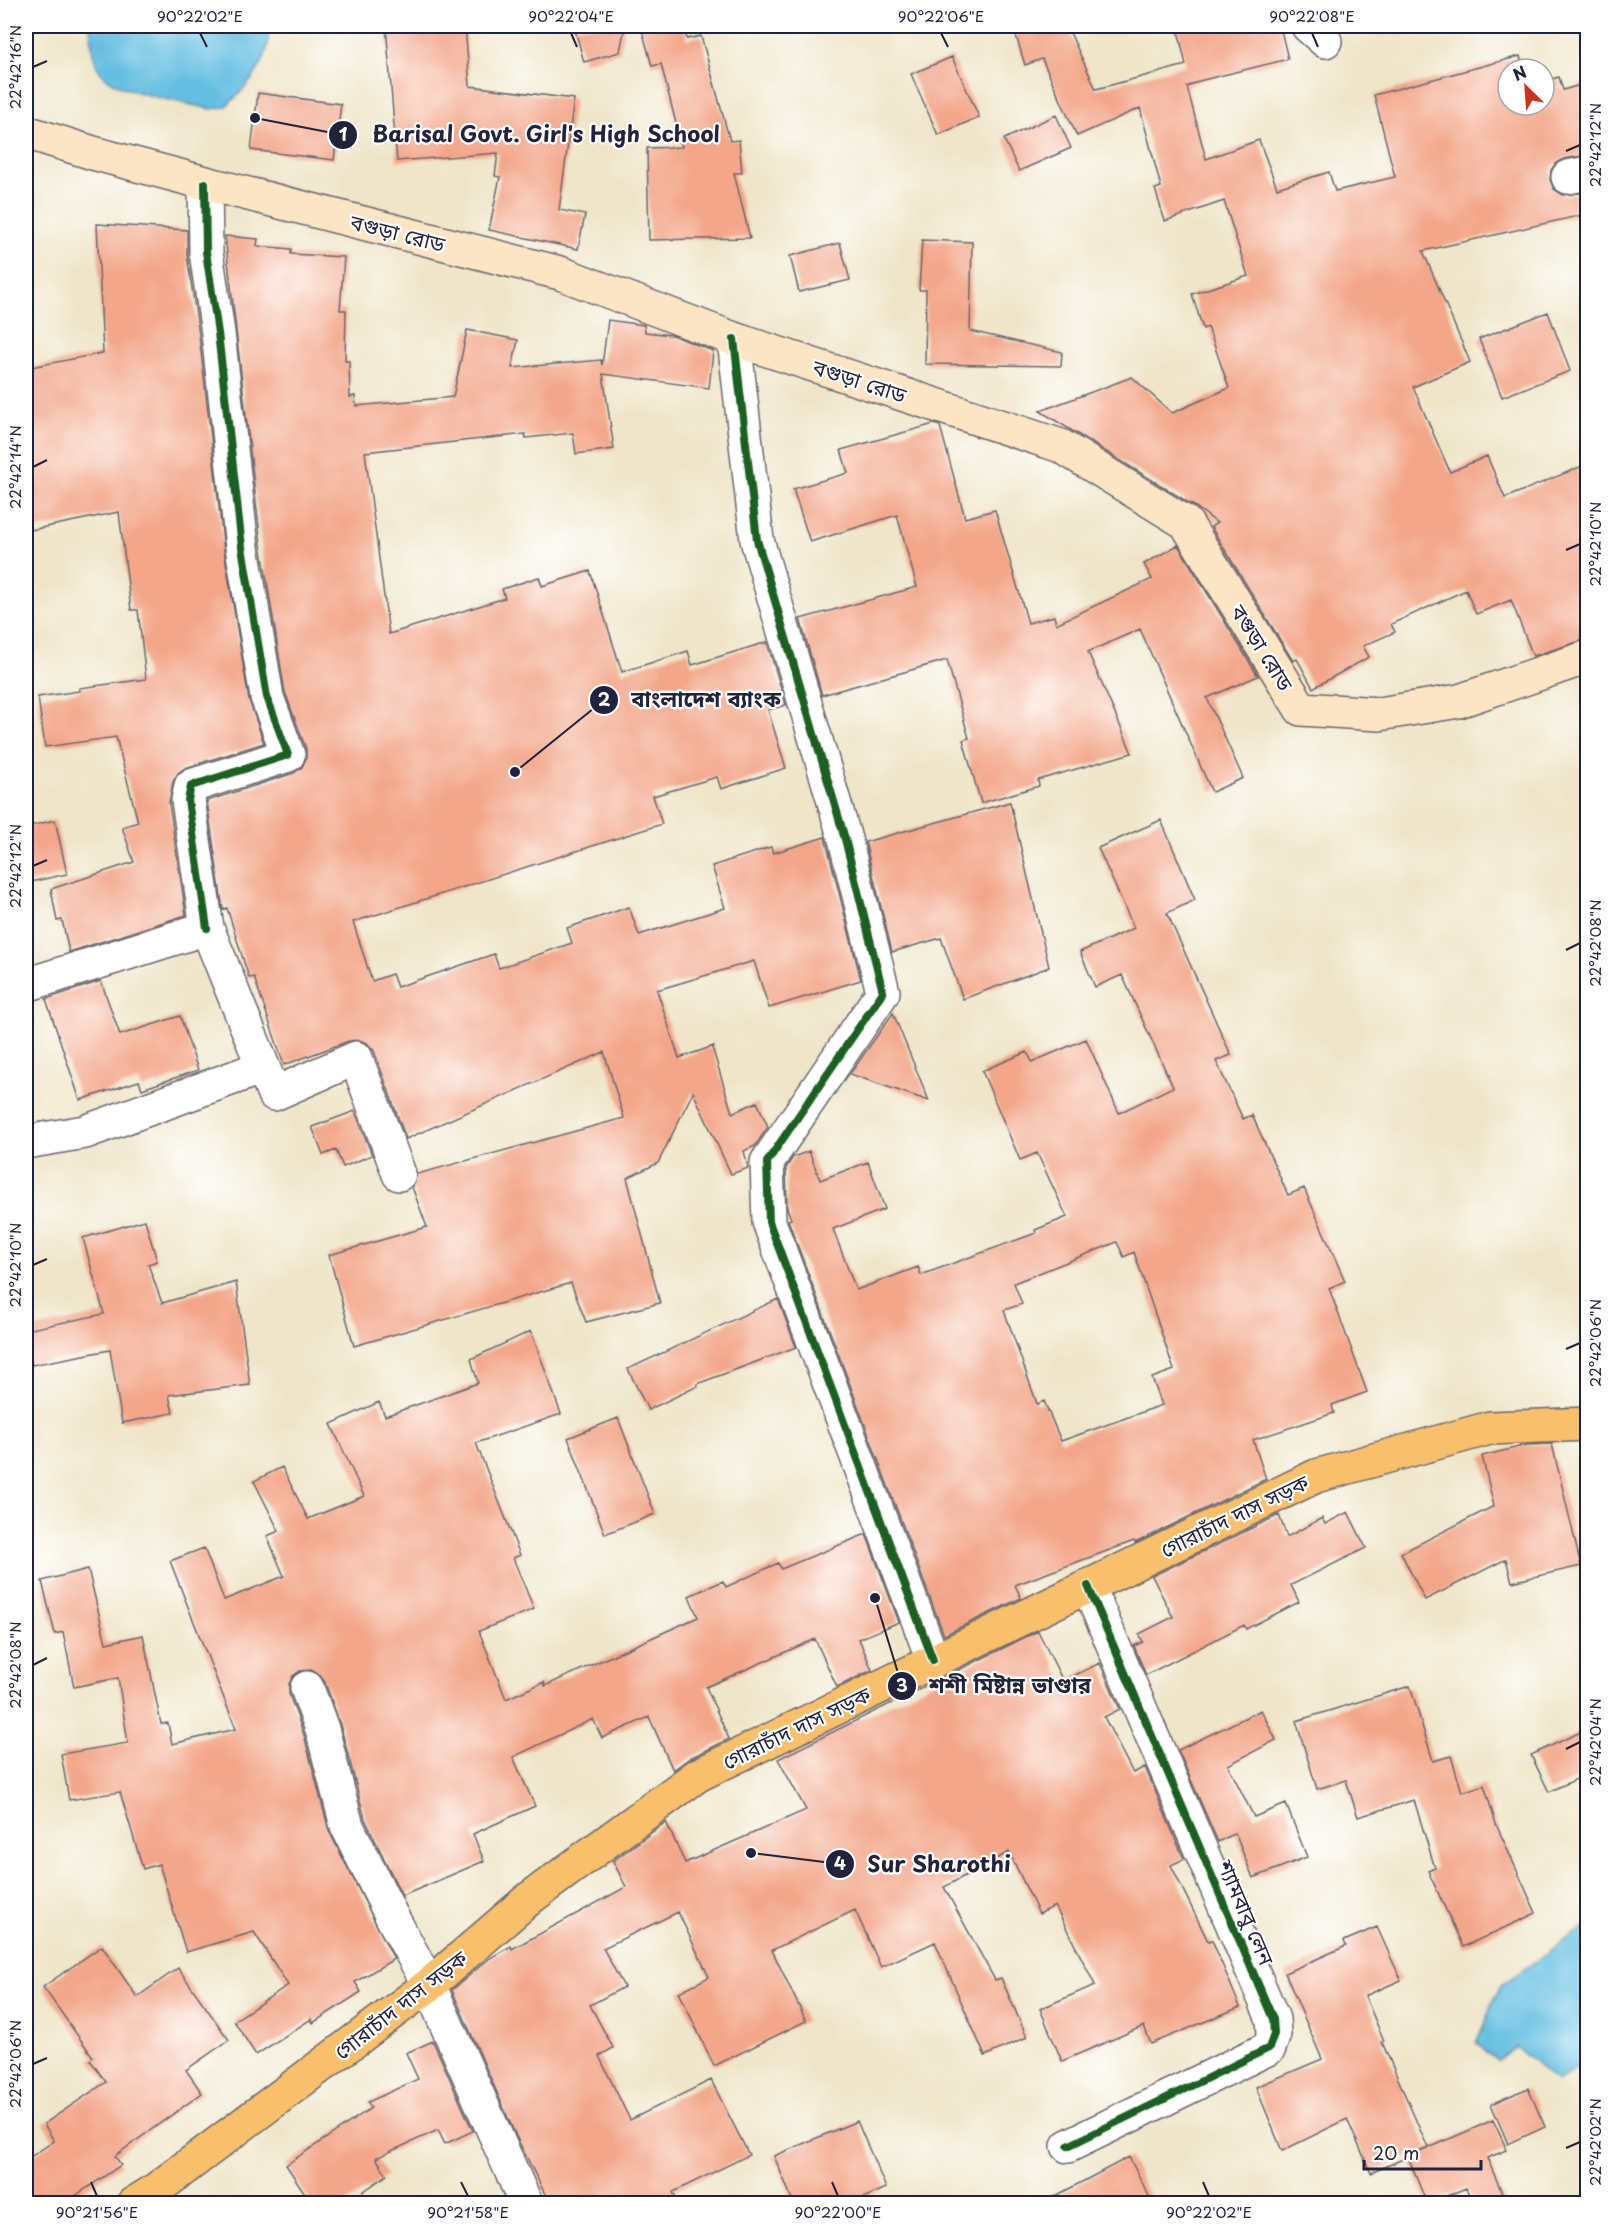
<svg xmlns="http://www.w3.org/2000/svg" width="1613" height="2229" font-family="'Playpen Sans','Noto Sans Bengali',sans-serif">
<rect width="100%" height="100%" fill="#fff"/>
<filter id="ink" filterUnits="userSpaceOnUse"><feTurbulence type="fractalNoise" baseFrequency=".0167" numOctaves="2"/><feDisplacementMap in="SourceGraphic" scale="12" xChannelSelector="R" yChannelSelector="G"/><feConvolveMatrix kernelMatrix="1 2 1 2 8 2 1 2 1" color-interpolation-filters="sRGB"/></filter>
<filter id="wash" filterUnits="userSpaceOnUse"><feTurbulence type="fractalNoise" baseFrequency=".008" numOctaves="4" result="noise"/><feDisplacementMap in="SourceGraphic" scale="24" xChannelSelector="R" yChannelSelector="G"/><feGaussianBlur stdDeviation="1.35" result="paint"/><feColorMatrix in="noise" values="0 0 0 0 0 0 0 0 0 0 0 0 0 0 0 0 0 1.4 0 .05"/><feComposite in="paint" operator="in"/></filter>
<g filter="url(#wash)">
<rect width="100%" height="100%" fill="#efe5c9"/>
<!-- water -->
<path fill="#63bee1" stroke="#42708e" stroke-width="1.5" d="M90,26H267C275,57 247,88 225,107L211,109C186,103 118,93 102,74C92,63 91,40 90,26Z
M1587,1925V2060L1557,2082L1516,2047L1497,2061L1476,2043L1500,1986Z"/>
<g id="blocks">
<!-- building -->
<path fill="#f3a689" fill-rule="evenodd" d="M386,26H465L470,86L574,99L559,210L585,215L578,249L489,230L500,177L495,176L498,153L397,161Z
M574,26H625L620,52L584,62Z
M641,26H684L687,39L701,36L730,141L739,140L742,173H734L750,238L649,240L647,148L682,147L661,64L652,66Z
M1013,26H1067L1096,89L1186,65L1177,26H1280L1288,59L1199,81L1187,87L1206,159L1259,140L1277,188L1329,172L1335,191L1395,177L1374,95L1520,56L1523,69H1508V105H1544V81L1559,77L1563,90L1587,83V155L1564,159L1556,163L1551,170L1550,180L1554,189L1563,195L1587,192V214L1423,251L1470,362L1413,387L1450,472L1487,456L1505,498L1587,464V639L1533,656L1511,600L1476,614L1466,590L1391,624L1395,632L1363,646L1369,657L1313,688L1297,659L1293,661L1211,527L1217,523L1196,507L1040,411L1132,377L1172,413L1229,388L1208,327L1203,329L1192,294L1248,276L1224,201L1165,221L1155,189L1161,187L1140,108L1077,136L1042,59L1025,65Z
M952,57L979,117L938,135L911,74Z
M258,93L341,104L334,160L251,150Z
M1056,115L1071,148L1019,171L1004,139Z
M97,224L187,230V255L199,335L224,550L249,700L264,743L185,768L178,773L173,782L169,803L186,915L69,952L62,920L57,921L51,889L134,862L122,827L138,822L116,737L45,747L38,697L80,691L79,688L146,679L138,610H131L119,512L26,531V368L103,353Z
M225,236L258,239L257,246L291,249V254L344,257L340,310H346L345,361H349L350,397L355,396L356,406L453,397L467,330L518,340L512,368L601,360L602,365L608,320L644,325L645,332L672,335L713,351L709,388L603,374L614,449L576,454L573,433L526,438L525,434L365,452L389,634L505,598L502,589L539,577L542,586L590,571L622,672L688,651L692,665L767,642L786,705L768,710L786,768L721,789L717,777L653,796L662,824L353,922L372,981L392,974L397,987L494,954L499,968L572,943L567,928L629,907L639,935L725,908L712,866L771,847L773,853L825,837L861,980L769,1008L754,961L657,990L679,1058L714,1046L713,1050L732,1113L757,1102L768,1127L755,1146L744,1151L748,1168L731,1174L693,1092L658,1163L627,1178L660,1303L586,1322L571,1283L354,1346L329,1255L427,1227L412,1187L417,1174L624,1118L604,1052L406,1139L374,1051L367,1043L359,1040L349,1041L284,1065L254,977L249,978L227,908L223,910L207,801L294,773L302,767L306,758V749L285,692L261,544Z
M922,240L972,242L970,331L1062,352L1061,366L925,364L926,290H919Z
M840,243L850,280L799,292L790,256Z
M1548,312L1570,371L1502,397L1479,339Z
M934,424L940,426L965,518L995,510L1028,623L1054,616L1056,624L1152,579L1144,564L1178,545L1258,676L1207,698L1243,778L1212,792L1140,629L1088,652L1132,753L1038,780L1039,786L981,803L963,740L969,738L947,660L822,695L800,619L917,587L897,515L810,542L793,489L848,473L841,450Z
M1010,802L1049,967L963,999L941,938L892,952L865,842Z
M55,820L67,874L26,883V827Z
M1161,820L1195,900L1167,913L1231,1055L1216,1061L1243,1119L1252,1115L1288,1195L1304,1188L1345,1281L1329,1288L1367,1392L1332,1405L1334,1413L1253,1440L1266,1479L1135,1543L1134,1541L1015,1585L1021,1598L944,1635L788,1220L791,1219L787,1208L786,1168L793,1157L809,1151L820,1180L868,1162L885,1209L833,1229L856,1290L918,1267L921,1275L1036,1233L1035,1230L1067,1217L1037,1153L1020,1160L982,1071L1027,1052L1032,1062L1086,1039L1119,1113L1173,1087L1122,975L1095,987L1080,952L1134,928L1098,848ZM1117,1242L1124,1257L1134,1252L1174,1370L1152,1378L1162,1405L1061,1441L1044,1401L1037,1404L1004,1310L1022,1304L1014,1283Z
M101,981L120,1035L180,1016L198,1070L142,1089L139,1081L80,1100L46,999Z
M893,1013L929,1101L850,1074Z
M355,1111L372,1155L343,1167L336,1150L323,1155L312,1127Z
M145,1220L157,1261L148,1264L162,1303L236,1282L250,1385L169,1395L173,1413L122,1423L110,1350L32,1365L31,1361L26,1362V1330L104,1314L83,1238Z
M778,1299L796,1347L697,1384L698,1386L648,1410L628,1369Z
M531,1331L561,1414L476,1443L520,1555L513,1558L534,1609L479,1631L506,1699L544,1682L545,1686L698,1617L689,1596L723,1581L726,1587L778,1563L781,1569L866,1534L899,1622L859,1639L872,1670L837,1687L815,1639L706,1687L729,1739L690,1758L673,1770L649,1717L602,1738L593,1719L513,1757L535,1806L473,1834L484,1861L402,1896L365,1819L340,1724L325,1682L319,1674L311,1670L300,1671L293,1676L289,1684V1694L304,1735L329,1831L394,1959L355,1982L361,1992L313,2023L311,2019L256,2055L234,2021L288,1985L254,1932L186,1952L159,1864L143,1869L120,1792L69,1800L61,1754L128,1743L118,1678L74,1687L63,1632L55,1634L42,1581L88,1569L106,1643L143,1635L161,1724L168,1723L172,1744L236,1729L170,1561L204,1548L224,1600L284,1576L267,1536L279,1531L254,1481L282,1467L308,1519L364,1496L331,1424L379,1402L385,1416L478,1383L471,1359Z
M618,1418L655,1514L605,1534L568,1438Z
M1552,1444L1581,1566L1512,1582L1506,1559L1425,1600L1401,1553L1494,1506L1482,1456L1527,1445Z
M1348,1512L1366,1548L1291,1585L1299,1602L1246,1629L1244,1625L1146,1675L1134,1646L1143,1642L1139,1634L1173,1617L1152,1576L1279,1515L1287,1537L1322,1518L1325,1524Z
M1038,1631L1063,1681L1100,1663L1120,1709L1104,1717L1133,1773L1145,1767L1184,1859L1171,1865L1208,1941L1212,1940L1240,2007L1151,2044L1144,2026L1062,2061L1040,2009L1095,1985L1055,1906L1039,1914L1009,1852L944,1887L995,1980L1001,1978L1027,2037L985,2056L935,1942L881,1967L855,1910L772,1950L806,2021L714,2066L679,1992L709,1977L678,1912L603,1948L624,1987L590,2005L613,2048L599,2056L630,2120L711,2080L749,2155L673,2192L678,2204H550L516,2136L452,1990L490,1958L511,1946L512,1949L626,1887L613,1861L666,1822L685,1863L806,1810L778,1759Z
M1410,1686L1433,1761L1451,1756L1462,1792L1484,1785L1496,1824L1536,1913L1463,1947L1428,1871L1435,1868L1414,1800L1358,1817L1346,1780L1317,1789L1296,1721Z
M1261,1710L1276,1740L1228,1765L1254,1817L1286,1804L1307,1857L1253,1878L1235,1833L1218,1842L1178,1750Z
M1587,1729V1774L1549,1792L1531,1755Z
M1377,1927L1401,1980L1365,1996L1384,2041L1382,2042L1428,2148L1371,2173L1347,2119L1282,2151L1256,2087L1322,2059L1285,1973L1346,1946L1344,1941Z
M102,1946L137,1997L178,1968L229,2040L186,2070L202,2093L115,2156L121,2165L63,2204H26V2160L54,2141L44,2124L106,2082L90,2060L93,2057L43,1987Z
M433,2041L473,2131L445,2144L438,2130L376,2158L387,2175L345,2204H312L286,2165L371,2108L368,2102L418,2079L406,2053Z
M1528,2088L1545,2127L1508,2144L1491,2104Z
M1493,2120L1507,2150L1487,2158L1507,2204H1473L1466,2188L1427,2204L1408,2157Z
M857,2121L886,2188L850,2204H794L774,2156Z
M1129,2157L1153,2204H1040Z"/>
</g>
</g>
<g filter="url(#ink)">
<use href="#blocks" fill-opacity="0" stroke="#6a666d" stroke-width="1.5"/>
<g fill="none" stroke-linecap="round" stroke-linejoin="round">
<!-- street casing -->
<g stroke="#6a666d" stroke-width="36">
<path id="street" d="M1308,26L1325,41
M1568,177L1588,173
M205,183L206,252L218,333L242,547L267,697L288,755L191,786L188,800L207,928
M734,339L757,540L845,839L883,992L767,1162L769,1222L933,1660
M26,985L207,928L274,1094L356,1058L399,1174
M26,1142L85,1132L263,1067
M307,1688L322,1729L347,1826L392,1917L429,1985L526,2204
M1068,2146L1269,2048L1274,2034L1273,2019L1088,1586"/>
</g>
<!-- secondary casing -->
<g stroke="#6a666d" stroke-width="36">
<path id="secondary" d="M26,132L93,153L205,183L560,273L734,339L1061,446L1186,523L1301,709L1379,714L1459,701L1588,657"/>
</g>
<!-- primary casing -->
<g stroke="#6a666d" stroke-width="36">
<path id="primary" d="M133,2204L154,2191L429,1985L530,1898L698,1775L1316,1476L1490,1428L1588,1424"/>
</g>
<!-- street -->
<use href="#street" stroke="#fff" stroke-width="33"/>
<!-- secondary -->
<use href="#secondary" stroke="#fce5c4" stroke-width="33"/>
<!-- primary -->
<use href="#primary" stroke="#f8bf6c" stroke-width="33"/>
<!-- cycleway casing -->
<g stroke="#fff" stroke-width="11">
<path id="cycleway" d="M205,183L206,252L218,333L242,547L267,697L288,755L191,786L188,800L207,928
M734,339L757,540L845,839L883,992L767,1162L769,1222L933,1660
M1068,2146L1269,2048L1274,2034L1273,2019L1088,1586"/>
</g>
<!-- cycleway -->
<use href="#cycleway" stroke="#1b5e20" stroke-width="8"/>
</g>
</g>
<!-- ticks -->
<path fill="none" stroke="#22223b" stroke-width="2" d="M200,33L207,47M571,33L577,47M941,33L948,47M1312,33L1318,47M33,67L47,61M1566,151L1580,145M33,467L47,460M1566,550L1580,544M33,866L47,860M1566,950L1580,943M33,1265L47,1259M1566,1349L1580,1343M33,1665L47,1658M1566,1749L1580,1742M33,2064L47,2058M1566,2148L1580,2142M91,2182L97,2196M461,2182L468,2196M832,2182L838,2196M1203,2182L1209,2196"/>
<g text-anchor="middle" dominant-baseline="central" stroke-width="4.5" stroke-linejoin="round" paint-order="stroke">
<!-- street labels -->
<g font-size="21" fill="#22223b" stroke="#fff">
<text transform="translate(398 232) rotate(14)">বগুড়া রোড</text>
<text transform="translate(860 380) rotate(18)">বগুড়া রোড</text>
<text transform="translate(1263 647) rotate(58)">বগুড়া রোড</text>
<text transform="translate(1234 1515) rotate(-26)">গোরাচাঁদ দাস সড়ক</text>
<text transform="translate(796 1727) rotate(-26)">গোরাচাঁদ দাস সড়ক</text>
<text transform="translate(1247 1912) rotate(67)">শ্যামবাবু লেন</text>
<text transform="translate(400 2004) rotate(-38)">গোরাচাঁদ দাস সড়ক</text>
</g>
</g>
<!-- callouts -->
<path fill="none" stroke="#22223b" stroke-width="2" d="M255 118L343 135M515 772L604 700M875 1598L902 1686M751 1853L840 1864"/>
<g fill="#22223b" stroke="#fff" stroke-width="2">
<circle cx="255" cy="118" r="6"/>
<circle cx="515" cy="772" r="6"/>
<circle cx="875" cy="1598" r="6"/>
<circle cx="751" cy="1853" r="6"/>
<circle cx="343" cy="135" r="15"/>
<circle cx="604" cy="700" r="15"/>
<circle cx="902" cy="1686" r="15"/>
<circle cx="840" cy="1864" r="15"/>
</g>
<g font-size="18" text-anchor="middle" font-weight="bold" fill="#fff">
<text x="343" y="141">1</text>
<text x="604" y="706">2</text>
<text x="902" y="1692">3</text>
<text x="840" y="1870">4</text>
</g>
<g font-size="22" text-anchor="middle" font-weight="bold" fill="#22223b" stroke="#fff" stroke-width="4.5" stroke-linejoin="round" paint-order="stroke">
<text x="546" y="142">Barisal Govt. Girl's High School</text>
<text x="706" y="707">বাংলাদেশ ব্যাংক</text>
<text x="1010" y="1693">শশী মিষ্টান্ন ভাণ্ডার</text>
<text x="939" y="1872">Sur Sharothi</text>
</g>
<!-- margin -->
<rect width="1613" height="2229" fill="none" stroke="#fff" stroke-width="66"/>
<!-- north arrow -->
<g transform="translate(1526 87) rotate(335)"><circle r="28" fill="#ffffff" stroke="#a7a7b1" stroke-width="1.5"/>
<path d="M0-4.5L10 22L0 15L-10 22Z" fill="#c8321e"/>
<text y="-9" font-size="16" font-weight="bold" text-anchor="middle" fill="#22223b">N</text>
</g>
<!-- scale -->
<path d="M1364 2160v9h117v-9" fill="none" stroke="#22223b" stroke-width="3"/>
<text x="1373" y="2160" font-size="18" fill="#22223b" stroke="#ffffff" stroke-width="4.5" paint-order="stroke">20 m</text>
<rect x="33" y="33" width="1547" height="2163" fill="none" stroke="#22223b" stroke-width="2"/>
<g font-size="15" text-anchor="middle" fill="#22223b">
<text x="200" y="22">90°22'02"E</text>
<text x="571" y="22">90°22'04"E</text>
<text x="941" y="22">90°22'06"E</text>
<text x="1312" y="22">90°22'08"E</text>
<text transform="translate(16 67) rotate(-90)" y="5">22°42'16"N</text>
<text transform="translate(1596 145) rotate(-90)" y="5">22°42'12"N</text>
<text transform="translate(16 467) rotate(-90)" y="5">22°42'14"N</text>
<text transform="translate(1596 544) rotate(-90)" y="5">22°42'10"N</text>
<text transform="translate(16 866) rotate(-90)" y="5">22°42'12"N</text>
<text transform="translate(1596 943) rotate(-90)" y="5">22°42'08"N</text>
<text transform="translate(16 1265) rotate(-90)" y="5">22°42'10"N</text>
<text transform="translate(1596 1343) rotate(-90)" y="5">22°42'06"N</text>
<text transform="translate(16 1665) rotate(-90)" y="5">22°42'08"N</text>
<text transform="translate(1596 1742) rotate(-90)" y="5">22°42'04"N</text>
<text transform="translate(16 2064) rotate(-90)" y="5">22°42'06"N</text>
<text transform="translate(1596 2142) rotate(-90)" y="5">22°42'02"N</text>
<text x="97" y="2218">90°21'56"E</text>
<text x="468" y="2218">90°21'58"E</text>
<text x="838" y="2218">90°22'00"E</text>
<text x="1209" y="2218">90°22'02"E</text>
</g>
</svg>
